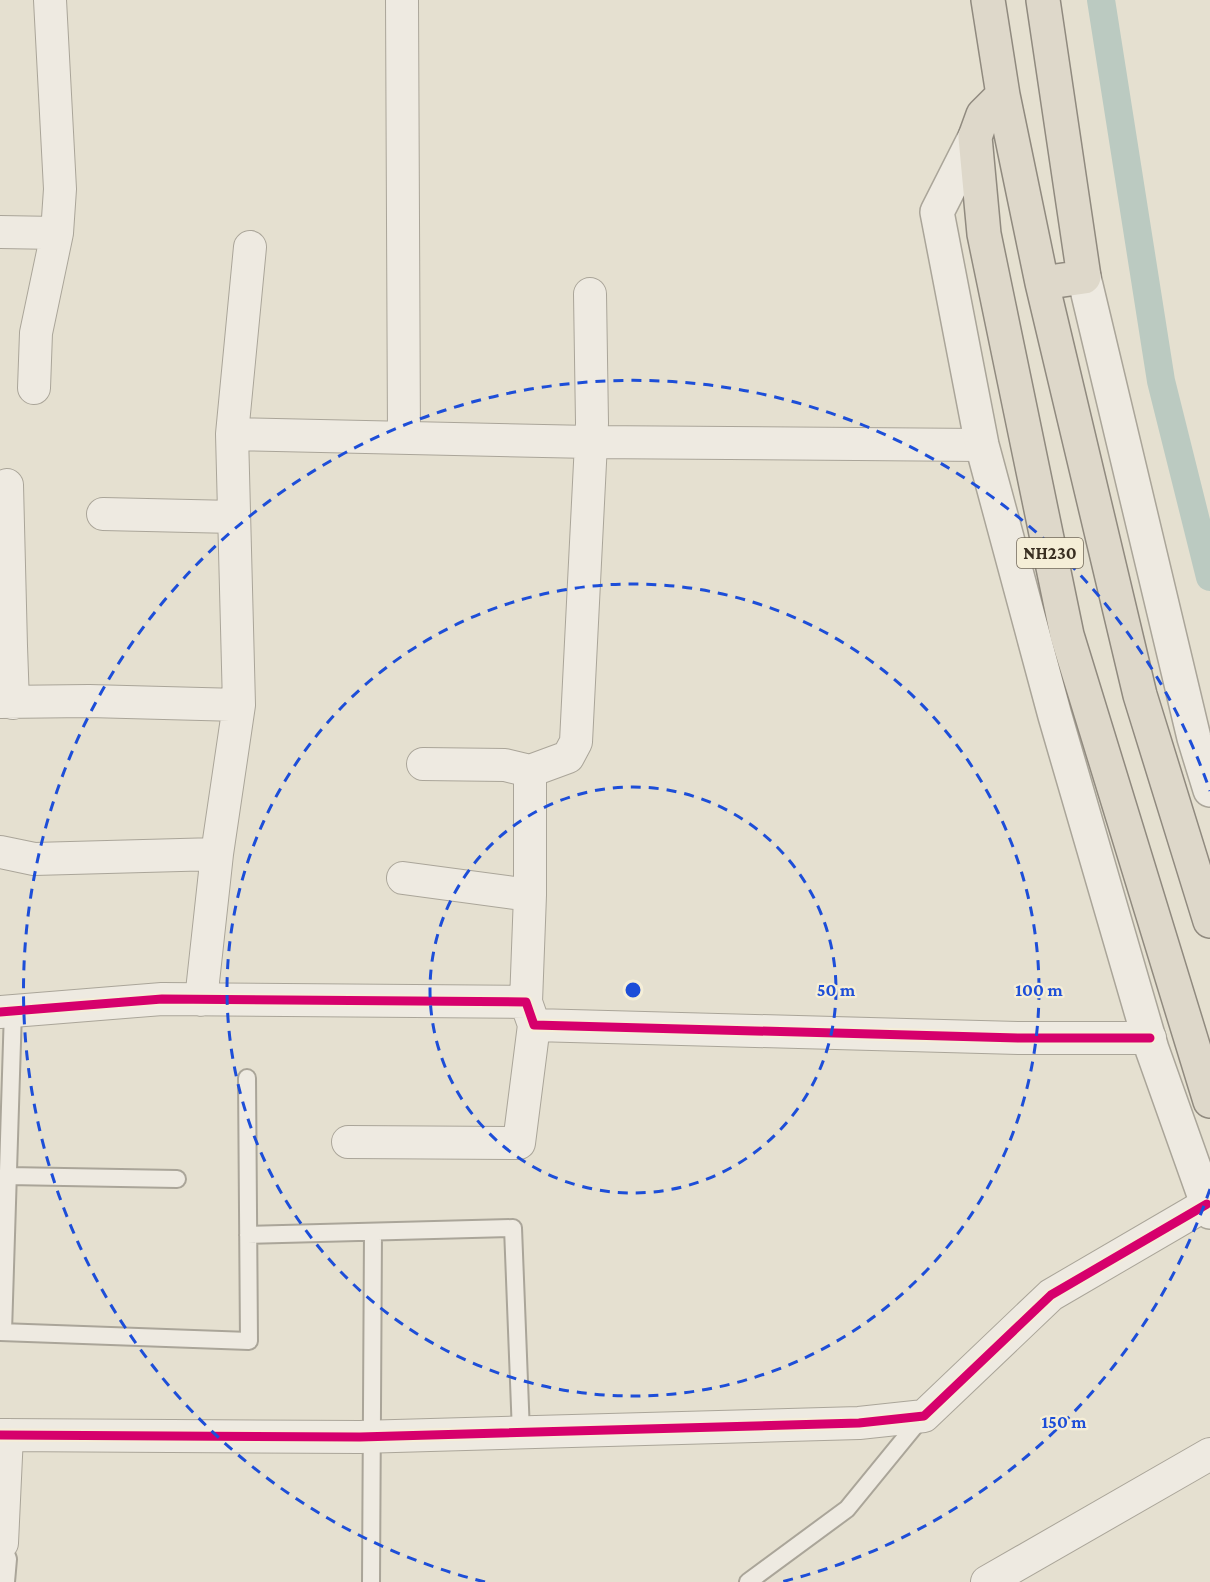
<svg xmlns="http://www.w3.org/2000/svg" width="1210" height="1582" font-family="'Crimson Pro',serif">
<rect width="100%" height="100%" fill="#e5e0d0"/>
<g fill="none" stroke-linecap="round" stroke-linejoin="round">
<!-- canal -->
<path stroke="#bbcac1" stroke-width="28" d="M1101,0L1161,381L1210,577"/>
<!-- service casing -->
<g stroke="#aaa599" stroke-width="20">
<path id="service" d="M8,1176L177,1179
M248,1235L513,1228L521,1433
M0,1332L249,1341L247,1078
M3,1332L13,1010
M2,1543L8,1559L6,1582
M371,1582L373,1232
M748,1582L847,1509L923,1416"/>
</g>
<!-- minor casing -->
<g stroke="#aaa599" stroke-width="34">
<path id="minor" d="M402,0L404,438
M0,232L57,233
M34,388L36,333L57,233L60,189L50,0
M232,434L590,442L982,445
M103,514L234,517
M0,646H11L7,485
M11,646L13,703
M0,702L89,701L239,705
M423,764L505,765L530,771L568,757L576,742L592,423L590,294
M0,852L34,859L217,854
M403,878L530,895
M201,1000L217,854L239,705L232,434L250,247
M526,1002L530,895V771
M0,1012L162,999L526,1002L534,1025L1019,1038H1150
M348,1142L519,1143L534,1025
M0,1435L360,1437L859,1423L924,1416L1051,1295L1207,1204
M0,1543H2L7,1435
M987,1582L1210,1454"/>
</g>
<!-- tertiary casing -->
<g stroke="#aaa599" stroke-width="36">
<path id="tertiary" d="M975,137L937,212L982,445L1055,716L1152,1049L1210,1212
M1084,277L1194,738L1210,790"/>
</g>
<!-- trunk casing -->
<g stroke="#908a7f" stroke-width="36">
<path id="trunk" d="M988,0L1003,95L983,115L975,137L984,234L1067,635L1210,1101
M1043,0L1084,277L1042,283L1140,695L1210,921
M1003,95L1042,283"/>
</g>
<!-- service -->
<use href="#service" stroke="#eeeae1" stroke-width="16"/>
<!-- minor -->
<use href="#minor" stroke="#eeeae1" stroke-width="32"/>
<!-- tertiary -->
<use href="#tertiary" stroke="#eeeae1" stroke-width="33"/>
<!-- trunk -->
<use href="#trunk" stroke="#ded8ca" stroke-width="33"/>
<!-- cycleway casing -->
<g stroke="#f5eed7" stroke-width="13">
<path id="cycleway" d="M0,1012L162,999L526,1002L534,1025L1019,1038H1150
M0,1435L360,1437L859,1423L924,1416L1051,1295L1207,1204"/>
</g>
<!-- cycleway -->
<use href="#cycleway" stroke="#d6006c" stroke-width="9"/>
</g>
<!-- distance rings -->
<g fill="none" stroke="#1d4ed8" stroke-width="3" stroke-dasharray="10 8">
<circle cx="633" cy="990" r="203"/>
<circle cx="633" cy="990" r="406"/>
<path d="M1210 1189A610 610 0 0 1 781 1582M485 1582A610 610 0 1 1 1210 791"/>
</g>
<g text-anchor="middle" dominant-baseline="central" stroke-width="4.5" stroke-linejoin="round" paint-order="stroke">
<!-- shield labels -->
<rect fill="#f5eed7" stroke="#716858" stroke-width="1.5" x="1017" y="538" width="66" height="30" rx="4.5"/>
<g font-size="18" font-weight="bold" fill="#392e21">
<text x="1050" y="553">NH230</text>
</g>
</g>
<circle cx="633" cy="990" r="9" fill="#1d4ed8" stroke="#f5eed7" stroke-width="3"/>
<g font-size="18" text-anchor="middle" font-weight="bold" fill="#1d4ed8" stroke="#f5eed7" stroke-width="4.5" stroke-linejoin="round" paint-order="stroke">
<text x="836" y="996">50 m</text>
<text x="1039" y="996">100 m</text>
<text x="1064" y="1428">150 m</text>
</g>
</svg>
